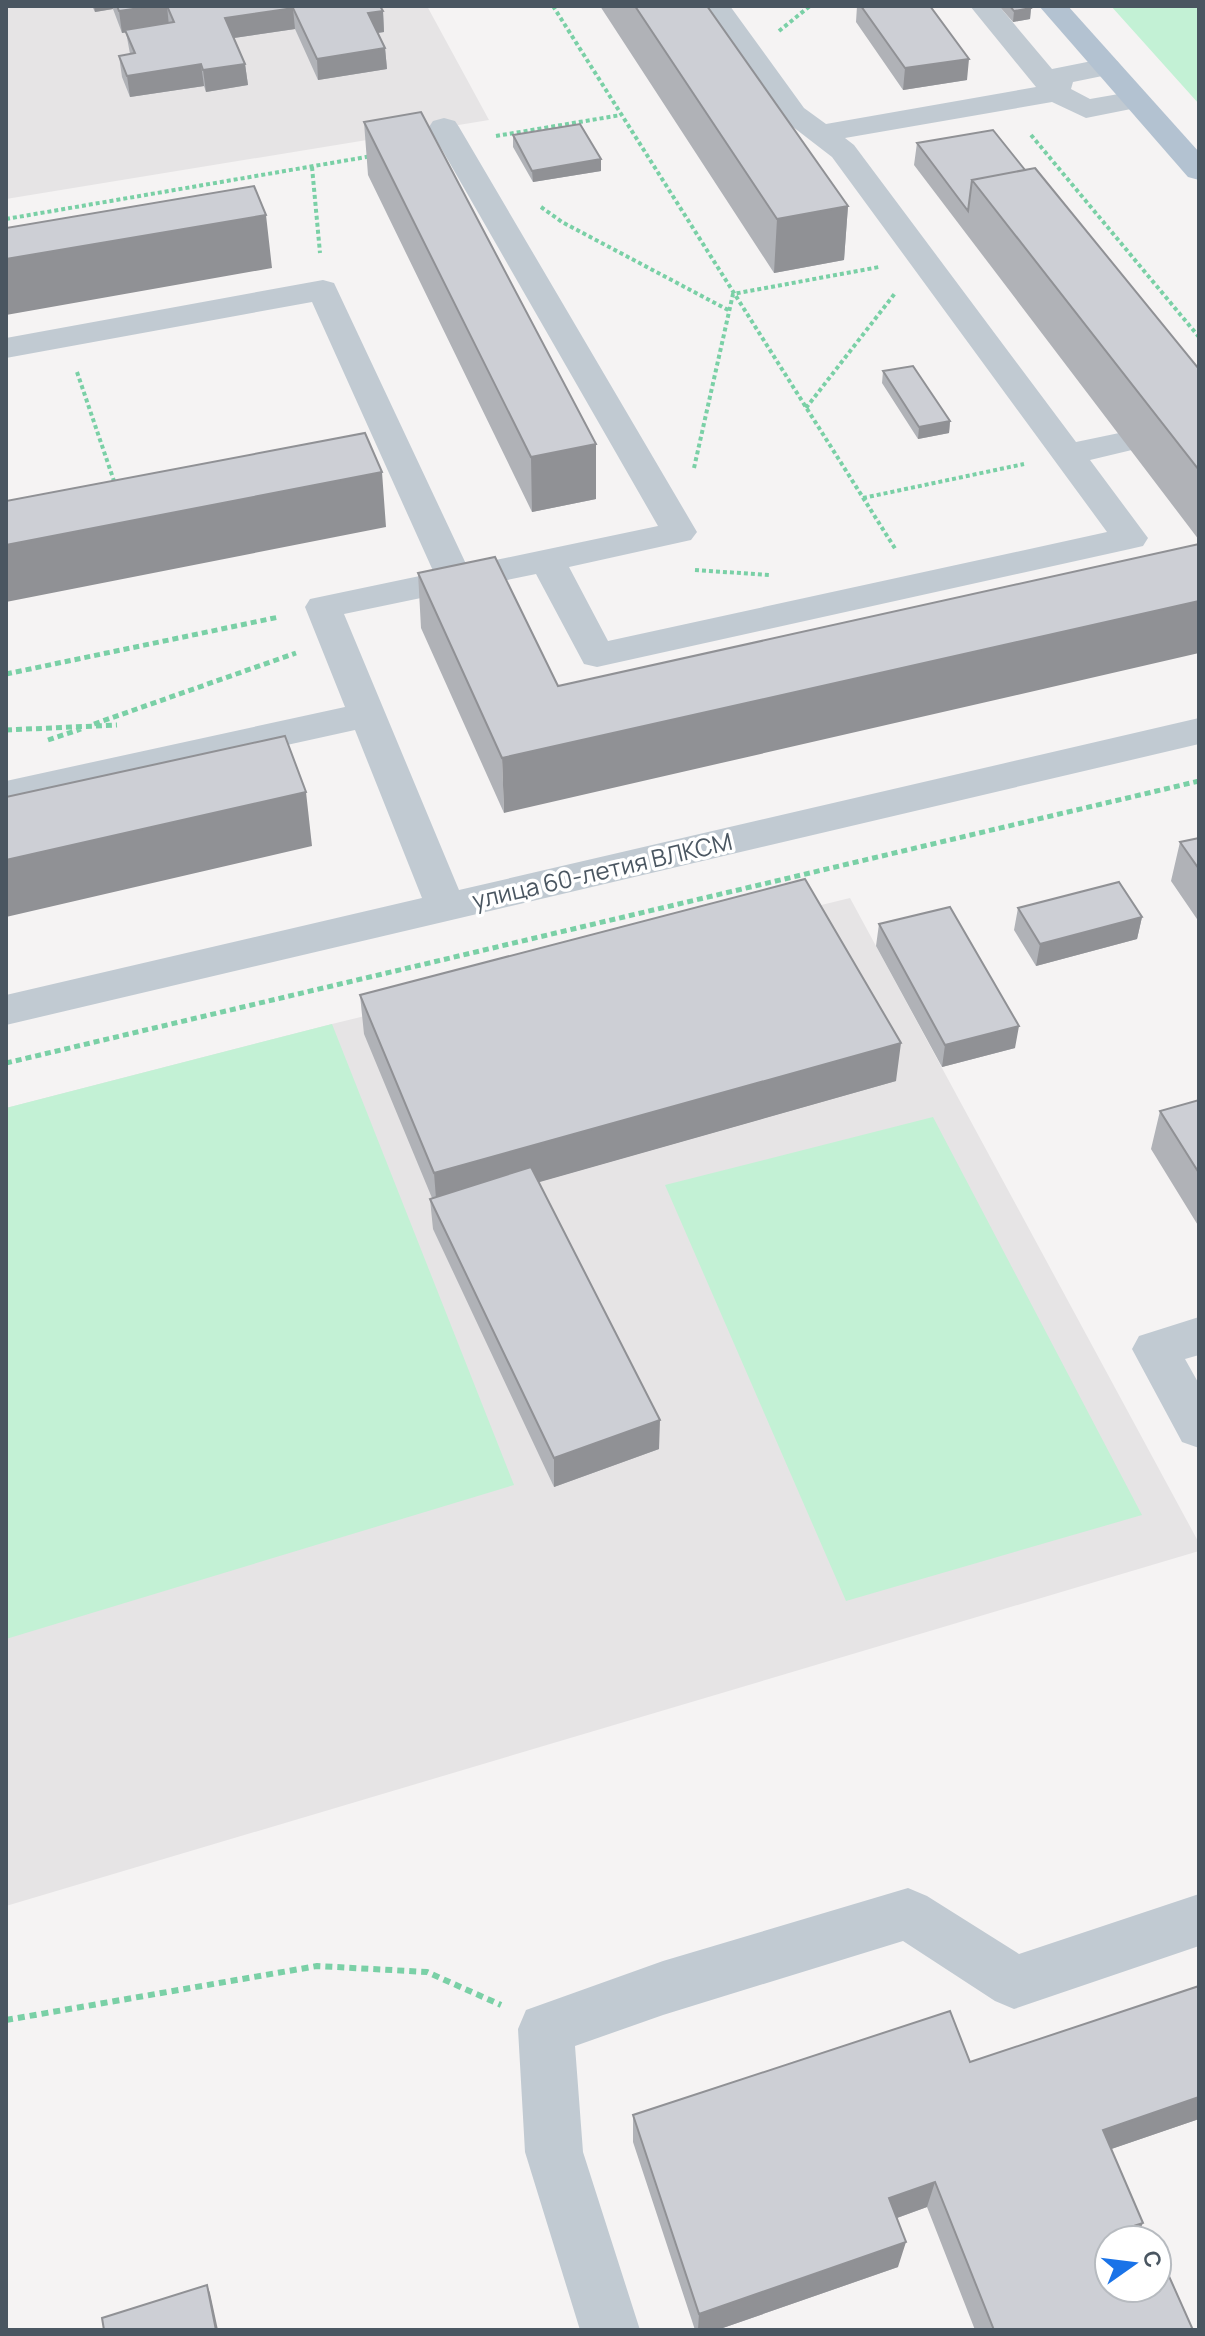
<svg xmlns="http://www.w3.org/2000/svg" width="1205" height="2336" font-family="Manrope,sans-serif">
<rect width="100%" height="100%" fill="#f5f3f3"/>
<!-- education -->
<path fill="#e6e4e5" d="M6,6H427L489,120L6,199Z
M850,898L1199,1543V1551L6,1906V1108L332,1024Z"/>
<!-- green -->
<path fill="#c3f1d5" d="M1111,6H1199V104Z
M332,1024L514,1485L6,1639V1108Z
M933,1117L1142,1515L846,1601L665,1185Z"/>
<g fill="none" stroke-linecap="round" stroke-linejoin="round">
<!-- path-far2 -->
<path stroke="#7ad0a6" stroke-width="4" stroke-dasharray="4 3" stroke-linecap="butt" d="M553,6L896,550
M779,31L810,6
M1031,135L1199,337
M496,136L621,115
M312,167L320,253
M541,207L562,222L730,311
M6,219L372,156
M77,372L115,484
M806,408L896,292
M694,468L733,294L879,267
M863,498L1024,464
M695,570L769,575"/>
<!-- path-far1 -->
<path stroke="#7ad0a6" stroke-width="5" stroke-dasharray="6 4" stroke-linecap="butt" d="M6,674L279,617
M94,724L296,653
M6,730L117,725
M48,740L81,729
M6,1063L1199,781"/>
<!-- path -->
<path stroke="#7ad0a6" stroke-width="6" stroke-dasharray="7 5" stroke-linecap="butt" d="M6,2020L317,1966L427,1972L501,2005"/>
<!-- minor -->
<path fill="#c1cad2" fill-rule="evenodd" d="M702,6H730L804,108L826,124L1036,87L970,6H999L1052,69L1107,58L1117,61L1122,67L1117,73L1073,82L1071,89L1090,99L1136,91L1146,94L1151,100L1146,106L1086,118L1052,102L845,138L854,145L1076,442L1124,432L1136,435L1141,442L1136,449L1090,460L1148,538L1143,546L1130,549L597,667L584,664L536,574L344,614L459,890L1199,718V744L6,1025V995L422,898L355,730L6,807V781L345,707L305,607L310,599L434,573L312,302L6,358V338L323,280L334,283L467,566L658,526L429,127L433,121L444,118L455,121L459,127L697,532L691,540L569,567L608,641L1107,532L832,157L784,120Z
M1199,1317V1355L1185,1359L1199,1384V1448L1182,1442L1132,1349L1139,1336Z
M908,1888L927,1896L1019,1954L1199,1894V1946L1014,2009L995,2001L903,1941L663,2015L575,2046L583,2152L640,2330H580L525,2152L518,2029L526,2010L663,1961Z"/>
<!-- major -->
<path fill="#b3c2d1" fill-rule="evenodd" d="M1039,6H1068L1199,152V180L1188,177Z"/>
</g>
<!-- wall -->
<path fill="#b0b2b7" d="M92,6H380L383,11L384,32L378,33L385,48L387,69L318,80L295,29L234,38L245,64L248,85L206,92L204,86L130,97L122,77L119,56L130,54L126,32L122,33L113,9L95,12Z
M600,6H707L848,206L844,260L774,273Z
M857,6H930L967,80L903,90L856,22Z
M999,6H1030L1031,8L1030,19L1013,22Z
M364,122L596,499L532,512L368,175Z
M513,135L601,171L533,182L513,147Z
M917,143L1025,170L1199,369V540L914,165Z
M883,371L950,421L949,433L918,439L882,383Z
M495,557L504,813L421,628L418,573Z
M1199,838V922L1171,881L1180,842Z
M1018,908L1142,917L1137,939L1036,966L1014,930Z
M879,924L1015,1048L942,1067L876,946Z
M360,995L896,1081L538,1182L659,1449L554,1487L433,1229L430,1199L432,1198L364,1034Z
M1199,1100V1227L1151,1149L1160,1111Z
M1199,1986V2119L1111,2149L1143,2223L1134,2240H1109L1193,2330H975L927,2207L897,2218L898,2267L717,2330H695L633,2142V2115L970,2062Z"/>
<!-- shaded-wall -->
<path fill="#909195" d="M94,6H112L113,9L95,12Z
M154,6H167L169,26L122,33L119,11Z
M293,8L295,29L227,39L225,18Z
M1031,8L1030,19L1013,22L1014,11Z
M383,11L384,32L369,34L368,13Z
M385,48L387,69L318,80L317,59Z
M969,59L967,80L903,90L905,68Z
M201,64L204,86L130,97L127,76Z
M245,64L248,85L206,92L203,70Z
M601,159V171L533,182L532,171Z
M848,206L844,260L774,273L777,219Z
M266,215L272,268L6,315V259Z
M950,421L949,433L918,439L919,427Z
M596,444V499L532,512L531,457Z
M382,472L386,527L6,602V545Z
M1199,601V653L504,813L502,758Z
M306,792L312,846L6,917V860Z
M1142,917L1137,939L1036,966L1040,944Z
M1019,1026L1015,1048L942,1067L945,1045Z
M901,1043L896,1081L437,1211L434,1173Z
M660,1420L659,1449L554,1487V1458Z
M1199,2097V2119L1091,2156L1103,2130Z
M935,2182L927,2207L883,2223L889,2198Z
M1143,2223L1134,2240H1118L1124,2229Z
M906,2242L898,2267L717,2330H698L699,2314Z
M207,2285L210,2293L218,2330H216Z"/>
<!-- building -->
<path fill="#cdcfd5" stroke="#909195" stroke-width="2" d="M117,6H154L119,11Z
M167,6H380L383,11L368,13L385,48L317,59L293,8L225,18L245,64L203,70L201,64L127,76L119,56L135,53L125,30L174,22Z
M635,6H707L848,206L777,219Z
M861,6H930L969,59L905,68Z
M1010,6H1030L1031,8L1014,11Z
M421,112L596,444L531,457L364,122Z
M580,124L601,159L532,171L513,135Z
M993,130L1025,170L972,180L968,211L917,143Z
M1035,168L1199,369V470L972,180Z
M254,186L266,215L6,259V228Z
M913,366L950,421L919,427L883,371Z
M365,433L382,472L6,545V501Z
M1199,544V601L502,758L418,573L495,557L558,686Z
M285,736L306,792L6,860V797Z
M1199,838V869L1180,842Z
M805,879L901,1043L434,1173L360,995Z
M1119,882L1142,917L1040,944L1018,908Z
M950,907L1019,1026L945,1045L879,924Z
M1199,1100V1173L1160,1111Z
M531,1167L660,1420L554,1458L430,1199Z
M1199,1986V2097L1103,2130L1143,2223L1124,2229L1129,2240H1109V2288H1157V2277L1168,2274L1193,2330H994L935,2182L889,2198L906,2242L699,2314L633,2115L950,2011L970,2062Z
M207,2285L216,2330H104L102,2318Z"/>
<g text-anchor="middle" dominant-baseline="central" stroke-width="7" stroke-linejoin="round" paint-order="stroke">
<!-- street labels -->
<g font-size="24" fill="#4a5661" stroke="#fff">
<text transform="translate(602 870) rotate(-13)">улица 60-летия ВЛКСМ</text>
</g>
</g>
<!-- border -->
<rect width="1205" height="2336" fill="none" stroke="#4a5661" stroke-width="16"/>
<!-- north arrow -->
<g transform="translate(1133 2264) rotate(76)"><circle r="38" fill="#ffffff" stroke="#b7bbc0" stroke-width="2"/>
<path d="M0-6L14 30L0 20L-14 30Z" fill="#1a73e8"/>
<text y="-12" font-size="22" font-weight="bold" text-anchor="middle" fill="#4a5661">С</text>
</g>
</svg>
